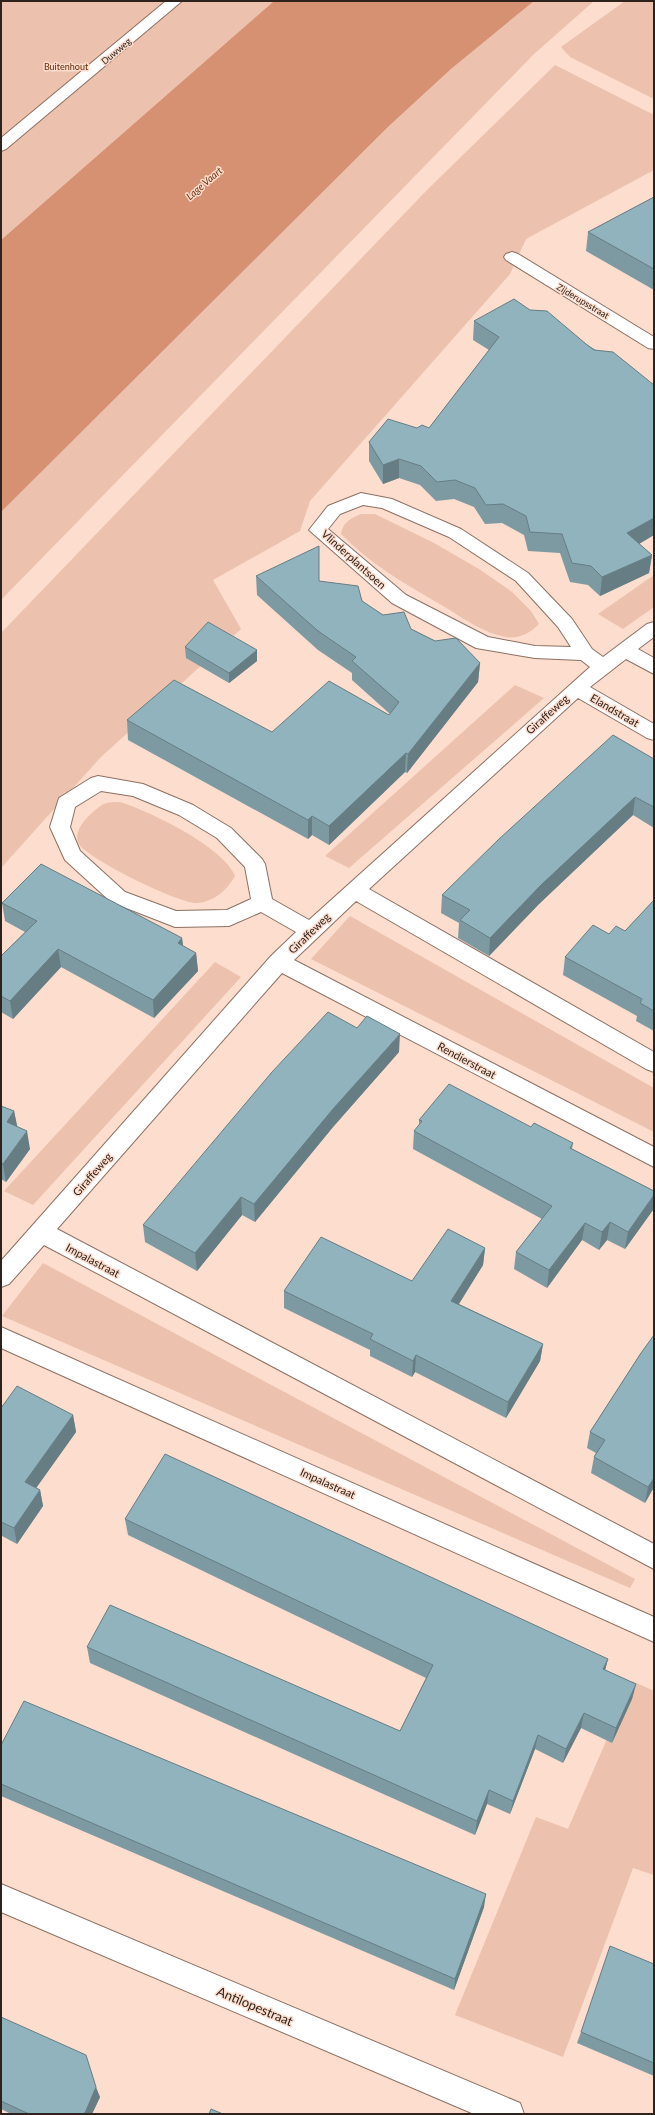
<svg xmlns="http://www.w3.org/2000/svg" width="655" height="2115" font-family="Lato,sans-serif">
<rect width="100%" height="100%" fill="#fcddce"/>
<!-- green -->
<path fill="#ecc1ad" d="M1,1H274L1,240Z
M534,1H594L534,54L1,600V512L389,126L451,69Z
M625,1H654V99L570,57L561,47Z
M555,65L654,115V170L526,239L510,274L310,501L300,531L213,580L241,629L100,758L1,868V633L428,189Z
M361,514H375L434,543L479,569L512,592L531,611L539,624C530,633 519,639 506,637C483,633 463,618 443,606C407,585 370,564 341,534C343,522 350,519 361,514Z
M654,575V607L623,629L598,614Z
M515,685L544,698L349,868L325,856Z
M120,802C149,811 224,847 235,876C227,890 214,902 197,903C179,904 88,859 79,844C71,831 91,812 102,805C107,802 113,802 120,802Z
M350,916L654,1088V1132L311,959Z
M215,962L241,977L33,1205L4,1191Z
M43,1263L635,1579L630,1588L2,1316Z
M632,1681L654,1691V1875L633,1868L563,2057L455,2015L536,1817L568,1829Z"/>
<!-- water -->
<path fill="#d59172" d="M274,1H534L451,69L389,126L1,512V240Z"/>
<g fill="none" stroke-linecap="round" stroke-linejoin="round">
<!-- minor casing -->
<g stroke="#8c7063" stroke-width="2">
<path id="minor" d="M166,1H182L6,149L1,151V138Z
M512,252L518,254L654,337V349L648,348L506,260L504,257L506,254Z
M361,493L392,499L461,529L528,573L572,619L592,649L603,657L647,624L654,622V637L638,649L654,658V674L626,659L590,687L654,724V740L647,738L578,698L369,889L654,1052V1072L646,1069L356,901L294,960L654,1147V1167L282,973L57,1229L654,1544V1569L44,1245L9,1284L1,1287V1261L271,956L296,932L261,912L229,926L175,927L111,902L65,860L50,827L59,798L91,778L98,776L143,784L193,805L231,828L262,859L265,864L272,899L309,920L590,667L581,660L535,658L476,648L392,603L309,530L328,506ZM363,505L382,508L449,537L516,581L558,627L571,647L535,646L488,637L406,595L328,529L340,514ZM101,791L133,796L179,815L217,838L245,867L251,899L227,910L176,911L125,892L80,851L70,827L75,807Z
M1,1327L654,1617V1642L1,1348Z
M1,1884L520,2103L524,2114H474L1,1912Z"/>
</g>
<!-- minor -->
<use href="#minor" fill="#fff" fill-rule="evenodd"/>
</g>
<!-- wall -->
<path fill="#7d9aa3" d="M654,197V290L586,251L588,232Z
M474,321L586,344L654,385V535L639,544L652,555L649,573L600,596L588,585L570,582L560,553L528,551L524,535L502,523L485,524L474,507L454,499L436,501L420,485L399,478L383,484L369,461V442L417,428H429L489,350L473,340Z
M256,576L319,581L362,601L383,615L480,663L478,682L407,773L405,772L329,845L312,835L308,839L128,740L127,720L272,732L389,715L390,714L352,680V673L318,650L257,595Z
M185,647L257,661L229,683L186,658Z
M654,759V828L633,815L539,904L489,956L458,938L459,923L441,913L442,895Z
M654,900V1031L636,1021L637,1016L563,975L565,957L609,934L625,931Z
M2,903L182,938L183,946L196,953L198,971L154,1018L61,967L13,1019L1,1012V956L25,932L5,921Z
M399,1052L333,1127L255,1222L242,1215L197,1271L145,1242L143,1225Z
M1,1106L14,1111L17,1127L30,1149L6,1182L1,1179Z
M419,1120L531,1127L573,1143L572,1149L654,1191V1204L653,1210L625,1249L607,1240L599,1250L582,1240L547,1288L514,1269L516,1252L542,1219L413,1149L414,1131L419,1125Z
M485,1248L483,1265L459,1304L543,1344L540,1361L506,1418L415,1372L412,1377L370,1356V1350L284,1308V1291L412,1281Z
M641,1353L654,1487L645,1503L591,1473L594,1457L596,1453L587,1448L590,1432Z
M1,1408L73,1415L76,1432L36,1488L40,1490L43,1506L17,1544L2,1536L1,1538Z
M125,1519L608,1659L605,1670L636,1684L632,1699L612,1743L581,1728L563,1763L535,1749L510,1814L487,1804L475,1835L90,1663L87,1647L400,1731L426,1678L128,1535Z
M1,1745L484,1907L454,1990L1,1796Z
M654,1964V2076L577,2043L581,2032Z
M1,2017L100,2097L92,2114H11L1,2109Z"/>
<!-- shaded-wall -->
<path fill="#667d84" d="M399,459V478L383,484V465Z
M654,518V535L625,552L627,533Z
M652,555L649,573L600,596L602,577Z
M257,650V661L229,683V673Z
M480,663L478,682L407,773L408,754Z
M406,753L405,772L329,845V826Z
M635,797L633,815L539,904L489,956L490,938L541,885Z
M312,816V835L308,839V820Z
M182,938L184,957L178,943Z
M58,949L61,967L13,1019L10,1001Z
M196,953L198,971L154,1018L153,1000Z
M400,1034L399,1052L333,1127L255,1222L254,1204L333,1109Z
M14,1111L18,1130L7,1122Z
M27,1131L30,1149L6,1182L3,1164Z
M654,1195V1204L653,1210L625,1249L628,1232Z
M241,1197L242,1215L197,1271L195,1253Z
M610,1222L607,1240L599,1250L602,1232Z
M585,1223L582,1240L547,1288L549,1270Z
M485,1248L483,1265L450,1318L451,1301Z
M543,1344L540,1361L506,1418L508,1402Z
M416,1355L415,1372L412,1377L413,1361Z
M73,1415L76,1432L29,1498L25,1482Z
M654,1478V1487L645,1503L648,1487Z
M40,1490L43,1506L17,1544L14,1528Z
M608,1659L604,1674L603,1669Z
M636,1684L632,1699L612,1743L616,1728Z
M584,1713L581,1728L563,1763L566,1749Z
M538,1735L535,1749L510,1814L513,1801Z
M489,1790L487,1804L475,1835L477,1821Z
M486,1894L484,1907L454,1990L455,1979Z
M96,2087L100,2097L92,2114H81Z"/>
<!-- building -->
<path fill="#91b3bd" stroke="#667d84" d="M654,197V269L588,232Z
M514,299L530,310L547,311L586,344L594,350L613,352L654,385V518L627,533L652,555L602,577L591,566L572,563L562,534L530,532L526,516L503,504L486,505L475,488L455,480L437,482L421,466L399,459L383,465L369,442L388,419L417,428L422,425L429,428L499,337L474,321Z
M319,546V581L358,586L362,601L383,615L404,612L411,629L435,641L456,638L480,663L408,754L406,753L329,826L312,816L308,820L127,720L174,680L272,732L329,681L389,715L399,702L352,661L356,657L318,631L256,576Z
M208,622L257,650L229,673L185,647Z
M613,735L654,759V807L635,797L541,885L490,938L460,920L470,910L442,895L499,839Z
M41,864L182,938L178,943L196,953L153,1000L58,949L10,1001L1,996V956L37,921L2,903Z
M654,900V1011L640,1003L642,999L565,957L593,925L609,934L616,926L625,931Z
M328,1012L357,1028L367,1016L400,1034L333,1109L254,1204L241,1197L195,1253L143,1225L272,1072Z
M449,1084L531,1127L534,1123L573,1143L570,1148L654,1191V1195L628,1232L610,1222L602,1232L585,1223L549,1270L516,1252L552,1206L414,1131L422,1121L419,1120Z
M1,1106L14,1111L7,1122L27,1131L3,1164L1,1163Z
M448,1229L485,1248L451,1301L543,1344L508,1402L416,1355L413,1361L370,1339L373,1334L284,1291L321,1237L412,1281Z
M654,1335V1478L648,1487L594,1457L605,1440L590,1432L641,1353Z
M17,1386L73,1415L25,1482L40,1490L14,1528L1,1522V1408Z
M165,1454L608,1659L603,1669L636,1684L616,1728L584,1713L566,1749L538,1735L513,1801L489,1790L477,1821L87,1647L110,1605L400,1731L433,1665L125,1519Z
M24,1701L486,1894L455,1979L1,1784V1745Z
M610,1946L654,1964V2063L581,2032Z
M1,2017L86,2055L96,2087L85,2113L81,2114H29L1,2101Z
M211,2109L223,2114H209Z"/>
<g text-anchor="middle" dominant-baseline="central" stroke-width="3" stroke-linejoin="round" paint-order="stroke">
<!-- far-street labels -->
<g font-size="9" fill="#2d221c" stroke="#fcddce">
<text transform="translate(116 51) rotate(-40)">Duwweg</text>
<text transform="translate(583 301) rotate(31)">Zijderupsstraat</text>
</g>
<!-- far-park labels -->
<g font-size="9" fill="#662904" stroke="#fcddce">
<text x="66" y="66">Buitenhout</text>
</g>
<!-- far-water labels -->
<g font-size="10" font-style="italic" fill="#6f310f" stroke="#fcddce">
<text transform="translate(204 183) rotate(-41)">Lage Vaart</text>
</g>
<!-- street labels -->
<g font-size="11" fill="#2d221c" stroke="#fcddce">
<text transform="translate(354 559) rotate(42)">Vlinderplantsoen</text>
<text transform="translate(615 710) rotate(30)">Elandstraat</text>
<text transform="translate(547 714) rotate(-42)">Giraffeweg</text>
<text transform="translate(309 933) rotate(-44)">Giraffeweg</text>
<text transform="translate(467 1060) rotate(28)">Rendierstraat</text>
<text transform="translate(92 1174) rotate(-49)">Giraffeweg</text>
<text transform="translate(93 1260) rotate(28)">Impalastraat</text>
<text transform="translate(328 1483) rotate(24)">Impalastraat</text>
</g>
<!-- near-street labels -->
<g font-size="13" fill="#2d221c" stroke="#fcddce">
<text transform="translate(255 2006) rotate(23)">Antilopestraat</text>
</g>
</g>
<!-- border -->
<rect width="655" height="2115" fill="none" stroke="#2d221c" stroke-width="4"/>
</svg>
